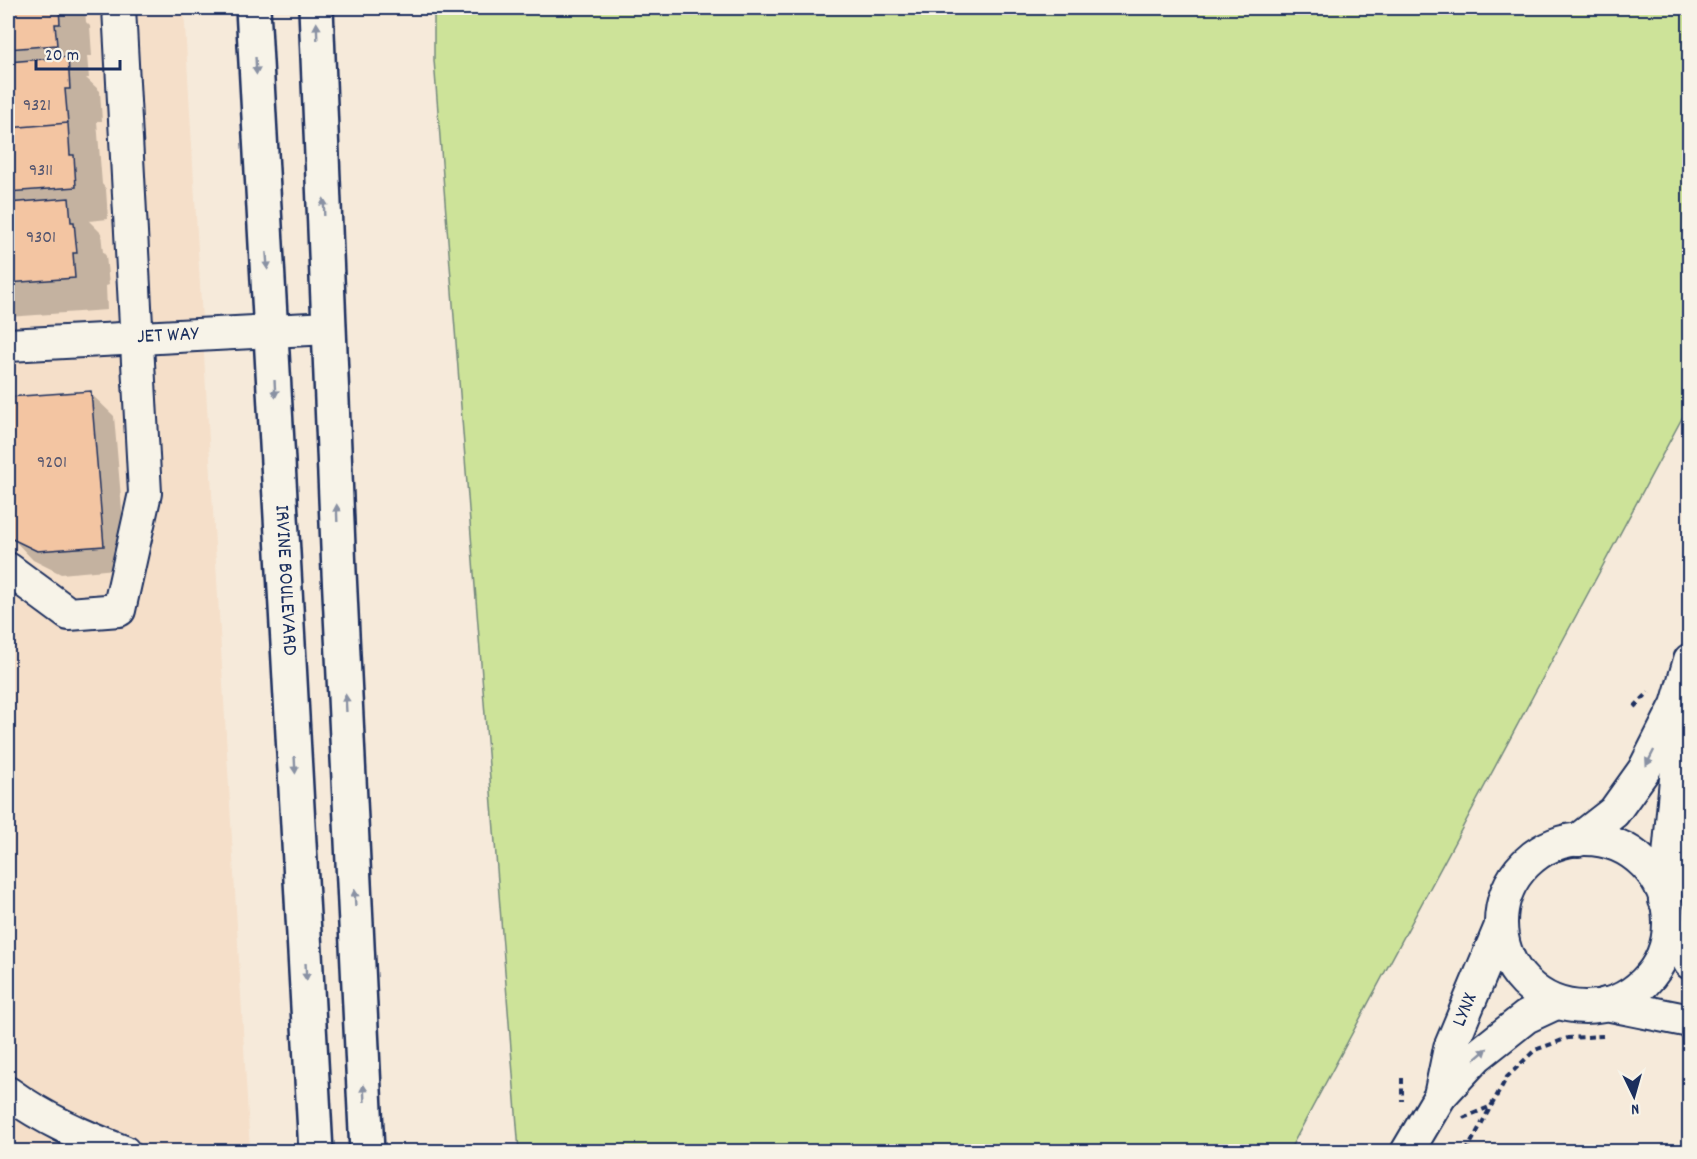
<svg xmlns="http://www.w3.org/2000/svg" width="1697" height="1159" font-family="Dekko,sans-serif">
<rect width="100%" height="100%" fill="#f6eada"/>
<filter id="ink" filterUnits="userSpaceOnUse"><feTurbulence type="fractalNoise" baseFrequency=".0167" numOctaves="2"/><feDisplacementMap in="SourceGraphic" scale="12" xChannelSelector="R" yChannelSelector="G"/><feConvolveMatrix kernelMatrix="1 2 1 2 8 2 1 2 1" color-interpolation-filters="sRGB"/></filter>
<g filter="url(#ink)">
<!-- built -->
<path fill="#f5dfc9" d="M8,8H184L250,1151H8Z"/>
<!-- green -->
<path fill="#cde399" stroke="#74897c" stroke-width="1.5" d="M434,8H1689V405L1289,1151H519L434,60Z"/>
<!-- shadow -->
<path fill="#0003" d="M8,8H85L86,22L90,26L92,56H87L89,78H86L100,91L102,121H97L102,184L106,189L108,219L89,221L101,233L103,252L106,256L109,285L106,286L107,310L8,317Z
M90,393L114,416L127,568L61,574L33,560L14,540L8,541V398Z"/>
<!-- building -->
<path fill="#f3c5a2" stroke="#1b2f5e" stroke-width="1.5" d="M8,8H59L60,24H55L57,45L8,49Z
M68,57L70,89H65L68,123L8,128V62Z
M68,123L70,155H74L76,187L8,192V128Z
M69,198L71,222H74L77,253H73L75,278L8,283V203Z
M91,391L104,546L37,551L8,537V397Z"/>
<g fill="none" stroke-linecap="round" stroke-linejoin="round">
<!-- minor casing -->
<g stroke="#1b2f5e" stroke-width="36">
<g id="minor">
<path id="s1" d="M8,345L329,328"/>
<path d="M8,569L69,614L119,610L145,493L119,8"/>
<circle cx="1585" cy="923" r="84"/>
<path d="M1578,840L1614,812L1644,770L1677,705L1690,660"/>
<path d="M1665,900L1680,735L1677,709"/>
<path d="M1669,924L1690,963"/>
<path d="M1606,1004L1690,1021"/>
<path d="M8,1093C44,1119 82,1136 124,1152"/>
<path id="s2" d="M1440,1096L1450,1048L1501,926"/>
<path d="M1407,1152L1440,1096L1477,1056L1526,1017L1556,1003"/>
</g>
</g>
<!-- major casing -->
<g stroke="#1b2f5e" stroke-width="38">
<g id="major">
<path id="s3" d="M253,8L316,1152"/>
<path d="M316,8L339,572L367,1152"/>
</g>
</g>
<!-- path -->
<path stroke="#1b2f5e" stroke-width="4" stroke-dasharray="6 4.5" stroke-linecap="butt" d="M1634,707L1649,692
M1402,1078V1101
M1463,1118L1489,1107
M1466,1152L1507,1077L1535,1050L1568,1038L1603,1036"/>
<!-- minor -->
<use href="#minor" stroke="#f7f3e8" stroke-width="32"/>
<!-- major -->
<use href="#major" stroke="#f7f3e8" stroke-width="33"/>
</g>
<!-- one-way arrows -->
<defs><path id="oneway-solid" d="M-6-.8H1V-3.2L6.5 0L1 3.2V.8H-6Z" transform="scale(1.5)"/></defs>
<g fill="#8991a3">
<use href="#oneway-solid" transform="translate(317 31) rotate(-92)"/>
<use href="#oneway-solid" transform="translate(256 66) rotate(87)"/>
<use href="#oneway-solid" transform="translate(324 207) rotate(-92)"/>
<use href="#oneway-solid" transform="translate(267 261) rotate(86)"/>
<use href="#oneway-solid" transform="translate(275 389) rotate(87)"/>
<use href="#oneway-solid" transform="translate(337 513) rotate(-92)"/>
<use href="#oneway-solid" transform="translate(346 703) rotate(-93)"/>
<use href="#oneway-solid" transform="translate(1650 758) rotate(117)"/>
<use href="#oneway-solid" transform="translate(295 765) rotate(87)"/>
<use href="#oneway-solid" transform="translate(355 898) rotate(-93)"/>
<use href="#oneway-solid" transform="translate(306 972) rotate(87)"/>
<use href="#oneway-solid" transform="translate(1481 1054) rotate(-41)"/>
<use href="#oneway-solid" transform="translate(364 1093) rotate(-93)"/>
</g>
</g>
<g text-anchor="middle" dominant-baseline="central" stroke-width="6" stroke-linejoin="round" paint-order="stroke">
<!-- number labels -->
<g font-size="18" fill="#51546f">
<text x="37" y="106">9321</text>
<text x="41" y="171">9311</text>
<text x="41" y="238">9301</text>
<text x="52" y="463">9201</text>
</g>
<!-- street labels -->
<g font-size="21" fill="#1b2f5e" stroke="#f7f3e8">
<text stroke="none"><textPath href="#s1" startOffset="160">JET WAY</textPath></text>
<text stroke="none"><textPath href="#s3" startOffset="573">IRVINE BOULEVARD</textPath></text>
<text stroke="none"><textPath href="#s2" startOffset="90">LYNX</textPath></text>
</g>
</g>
<!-- margin -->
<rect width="1697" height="1159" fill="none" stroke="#f7f3e8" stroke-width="30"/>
<rect x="15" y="15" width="1667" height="1129" fill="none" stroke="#1b2f5e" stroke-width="2" filter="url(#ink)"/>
<!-- north arrow -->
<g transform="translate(1634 1096) rotate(175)" stroke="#f7f3e8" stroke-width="4.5" paint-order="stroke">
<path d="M0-4.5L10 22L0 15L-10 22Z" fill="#1b2f5e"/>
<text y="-9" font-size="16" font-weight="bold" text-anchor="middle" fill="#1b2f5e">N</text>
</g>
<!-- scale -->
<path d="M36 60v9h84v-9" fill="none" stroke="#1b2f5e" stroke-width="3"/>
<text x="45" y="60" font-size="18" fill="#1b2f5e" stroke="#f7f3e8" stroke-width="4.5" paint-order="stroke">20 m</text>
</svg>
